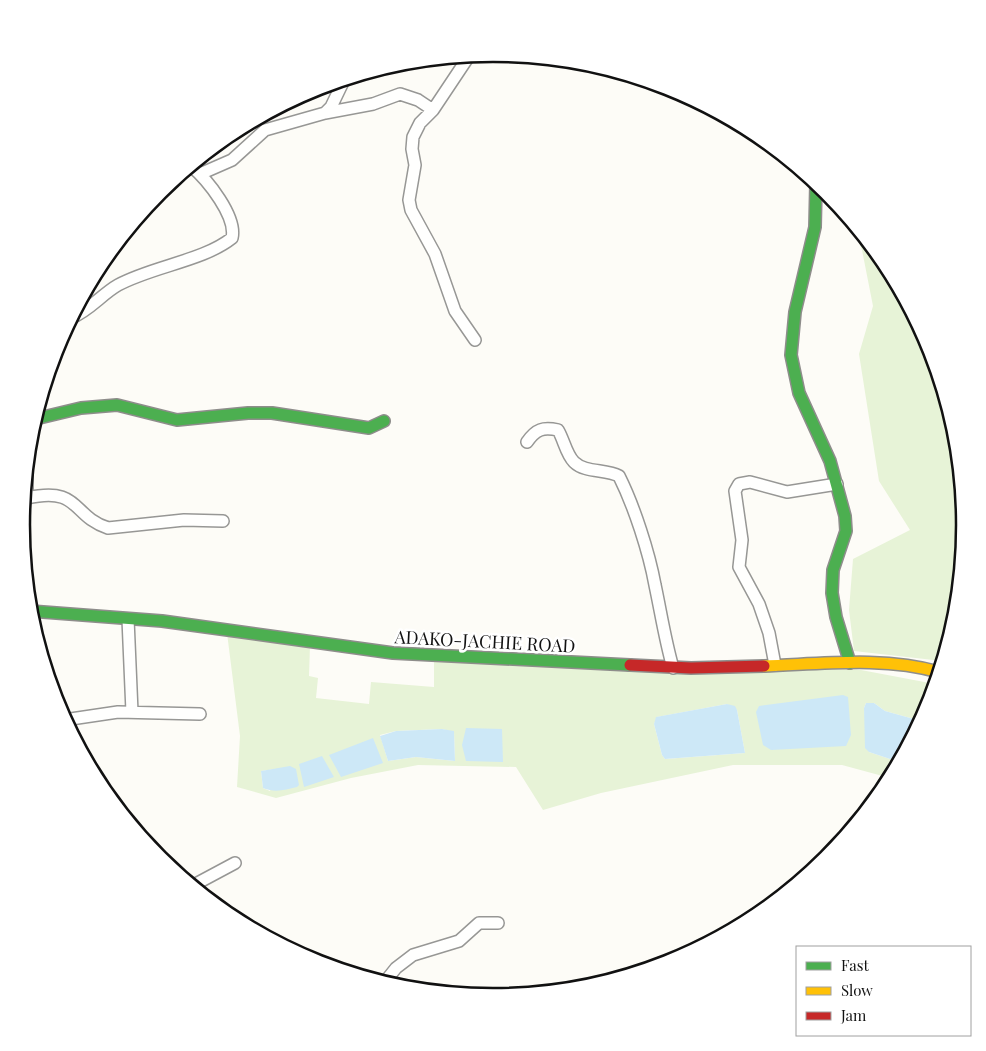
<svg xmlns="http://www.w3.org/2000/svg" width="986" height="1051" font-family="'Playfair Display',serif">
<rect width="100%" height="100%" fill="#fdfcf7"/>
<!-- green -->
<path fill="#e7f3d7" fill-rule="evenodd" d="M850,221L885,264L929,345L956,434L965,526L956,618L942,661L854,651L849,610L853,559L910,530L879,481L859,354L873,306L862,250Z
M227,633L310,646L309,676L318,678L316,698L369,704L371,682L434,687V661L861,670L935,684L929,706L921,721L885,711L874,703H866L864,708L869,752L899,762L890,778L842,765H733L601,793L543,810L516,767L418,765L351,778L276,798L237,787L240,736ZM727,704L737,710L745,753L665,759L662,755L654,724L657,717ZM442,729L454,732L455,761L416,757L388,761L380,735L396,731ZM276,769L270,791L263,788L261,771Z"/>
<!-- water -->
<path fill="#cde8f7" d="M843,695L848,697L851,735L846,746L771,750L763,745L756,712L759,706Z
M866,703H874L885,711L921,721L899,762L869,752L865,748L864,708Z
M727,704L735,706L737,710L745,753L665,759L662,755L654,724L656,717Z
M466,728L502,729L503,762L466,761L462,745Z
M442,729L454,731L455,761L416,757L388,761L380,736L396,731Z
M373,738L383,763L341,777L329,755Z
M322,756L334,777L304,787L299,764Z
M290,766L296,769L299,785L297,787C285,790 275,793 263,788L261,771Z"/>
<g fill="none" stroke-linecap="round" stroke-linejoin="round">
<!-- street casing -->
<g stroke="#979795" stroke-width="14">
<path id="street" d="M469,56L433,110L420,123L413,137L412,149L415,165L409,200L411,210L435,254L455,311L475,340
M325,113L373,104L400,94L418,100L433,110
M200,174L232,160L265,130L325,113L331,107L344,80
M71,318C89,311 102,294 118,285C153,266 203,261 232,238C237,217 208,180 191,166
M527,442C536,429 543,427 558,430C564,440 566,454 574,462C585,473 606,469 619,476C634,506 649,552 655,585C661,613 665,640 673,668
M27,498C81,486 71,516 108,528L184,520L223,521
M24,499L27,498V470
M128,619L132,712
M775,665L769,633L759,604L739,567L742,540L735,491L739,484L750,482L787,492L837,484
M64,720L118,712L200,714
M192,886L235,863
M384,983L396,968L413,955L459,941L479,923H498"/>
</g>
<!-- fast casing -->
<g stroke="#8e8d8b" stroke-width="14">
<path id="fast" d="M816,183L815,227L795,312L791,355L799,393L830,461L845,516L846,531L833,570L832,593L836,617L850,663
M35,419L81,408L117,405L177,420L248,413H272L369,428L384,421
M30,611L162,621L393,653L630,665"/>
</g>
<!-- slow casing -->
<g stroke="#8e8d8b" stroke-width="14">
<path id="slow" d="M764,666C821,664 884,656 939,672"/>
</g>
<!-- jam casing -->
<g stroke="#8e8d8b" stroke-width="14">
<path id="jam" d="M630,665L691,668L764,666"/>
</g>
<!-- street -->
<use href="#street" stroke="#fffffe" stroke-width="11"/>
<!-- fast -->
<use href="#fast" stroke="#4caf50" stroke-width="11"/>
<!-- slow -->
<use href="#slow" stroke="#ffc107" stroke-width="11"/>
<!-- jam -->
<use href="#jam" stroke="#c62828" stroke-width="11"/>
</g>
<g text-anchor="middle" dominant-baseline="central" stroke-width="5" stroke-linejoin="round" paint-order="stroke">
<!-- street labels -->
<g font-size="18" fill="#111" stroke="#fff">
<text transform="translate(485 641) rotate(3)">ADAKO-JACHIE ROAD</text>
</g>
</g>
<!-- crop -->
<path d="M0 0H986V1051H0ZM30 525a463 463 0 1 1 926 0a463 463 0 1 1-926 0Z" fill="#fff" fill-rule="evenodd"/>
<path fill="none" stroke="#111" stroke-width="2.5" d="M30 525a463 463 0 1 1 926 0a463 463 0 1 1-926 0Z"/>
<!-- legend -->
<rect x="796" y="946" width="175" height="90" fill="#ffffff" stroke="#a0a0a0"/>
<rect x="806" y="962" width="25" height="8" fill="#4caf50" stroke="#a0a0a0"/>
<text x="841" y="971" font-size="15" fill="#111111">Fast</text>
<rect x="806" y="987" width="25" height="8" fill="#ffc107" stroke="#a0a0a0"/>
<text x="841" y="996" font-size="15" fill="#111111">Slow</text>
<rect x="806" y="1012" width="25" height="8" fill="#c62828" stroke="#a0a0a0"/>
<text x="841" y="1021" font-size="15" fill="#111111">Jam</text>
</svg>
